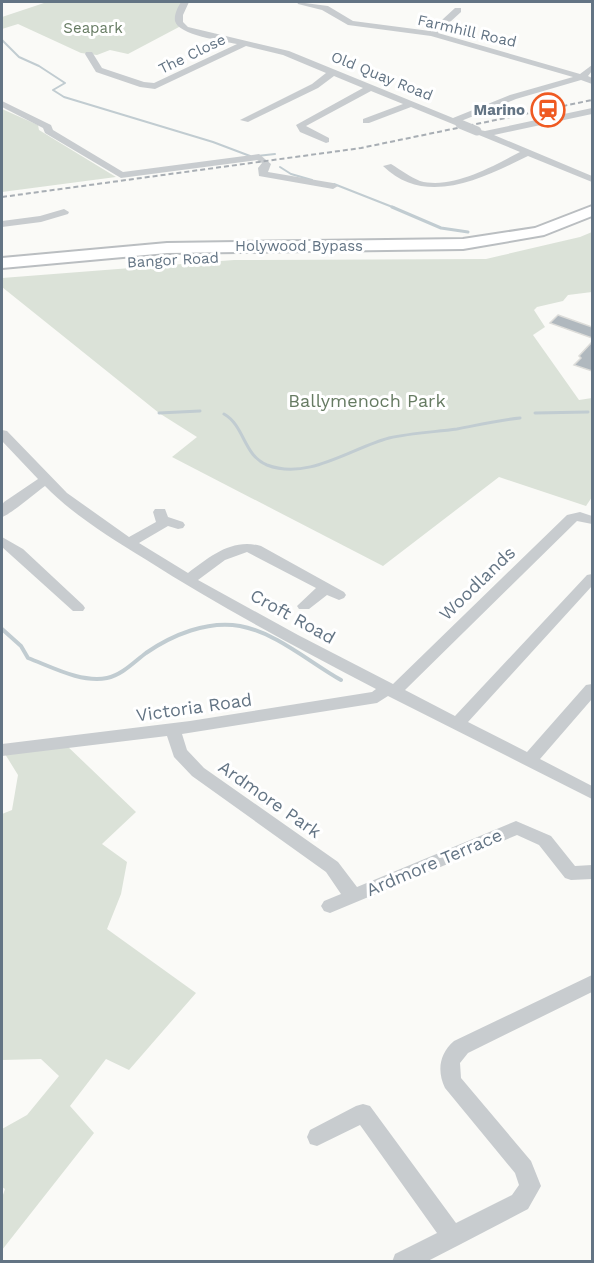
<svg xmlns="http://www.w3.org/2000/svg" width="594" height="1263" font-family="'Work Sans',sans-serif">
<rect width="100%" height="100%" fill="#fafaf7"/>
<!-- green -->
<path fill="#dbe2d8" d="M47,2H184L177,14L179,27L128,54L110,50L97,55L81,53L18,24L2,29V17Z
M2,109L38,125L39,130L116,177L2,192Z
M592,232V292L568,295L563,301L537,307L534,310L545,327L533,335L579,400L592,398V497L586,506L499,477L383,566L172,457L197,437L159,413L2,287V278L234,260L486,259L580,237Z
M65,744L136,812L102,844L127,862L121,894L107,929L196,993L129,1070L106,1059L70,1106L94,1133L2,1250V1198L5,1189L2,1187V1129L27,1115L59,1076L41,1059L2,1060V814L12,810L18,775L5,754Z"/>
<g fill="none" stroke-linecap="round" stroke-linejoin="round">
<!-- stream-far2 -->
<path stroke="#c1ccd1" stroke-width="2" d="M2,40L19,57L39,66L65,83L53,90L64,97L213,142L250,156
M257,156L275,154
M280,167L291,174L312,180
M334,184L395,208"/>
<!-- stream-far1 -->
<path stroke="#c1ccd1" stroke-width="3" d="M392,207L441,228L468,232
M159,413L200,411
M535,413L588,412
M224,414C245,426 243,455 267,465C308,481 351,448 389,438C411,433 435,432 457,429C478,425 499,420 520,418"/>
<!-- stream -->
<path stroke="#c1ccd1" stroke-width="4" d="M2,629L21,646L28,658C52,667 81,683 107,678C122,675 134,662 146,653C172,635 208,620 240,626C277,633 309,662 341,680"/>
</g>
<!-- building -->
<path fill="#b0b8be" stroke="#dcdcd9" stroke-width="1.5" d="M558,315L592,327V338L550,323Z
M592,342V371L574,365L581,358L579,356Z"/>
<g fill="none" stroke-linecap="round" stroke-linejoin="round">
<!-- highway casing -->
<g stroke="#babec1" stroke-width="4">
<path id="highway" d="M592,206V216L544,235L463,249L167,253L2,268V258L167,243L463,239L535,228Z"/>
</g>
<!-- minor -->
<path fill="#c8cccf" fill-rule="evenodd" d="M181,2H189L183,15V22L188,27L289,51L453,118L510,95L573,77L431,36L348,25L322,10L298,4L297,2L328,6L353,21L430,31L455,8H461V12L438,33L580,74L592,65V71L588,76L592,78V84L581,80L516,99L461,121L465,124L460,127L411,107L369,123H363V119L403,104L371,91L306,126L329,138V142L326,143L300,132L296,125L363,88L334,76L318,88L248,122L240,120L312,84L326,73L283,55L246,46L155,89L140,87L96,72L85,54L86,52H92L102,68L144,82L154,83L237,44C223,41 178,35 175,21C174,14 178,7 181,2Z
M2,101L51,125L53,130L123,172L259,154L271,164L268,172L333,183L338,186L333,189L259,176L258,168L262,163L257,160L121,178L45,133L43,128L2,107Z
M592,108V114L494,135L592,176V182L528,156C483,178 426,208 383,166L391,164C401,170 410,177 420,181C452,190 493,166 520,152L474,133V129L485,131Z
M64,209L69,212L68,214L41,222L2,227V221L40,216Z
M2,430L7,431L67,493L129,537L156,522L153,512L155,509H165L168,517L183,522L185,525L183,528L178,529L168,526L139,543L188,573C210,557 231,538 261,546L344,592L346,595L344,598L339,600L327,595L309,609H299L297,606L316,588L247,552L225,560L198,580L298,635L393,684L567,515L580,512L592,516V524L577,521L405,690L455,716L587,575L592,574V586L468,722L527,752L586,685L592,684V699L540,759L592,786V799L388,696L377,703L182,734L187,750L204,768L338,862L357,887L516,821L551,836L575,866L592,865V879L571,880L565,878L539,845L517,835L330,913L324,911L321,906L324,901L341,894L326,872L192,776L174,757L167,736L2,756V744L190,721L372,692L376,689C298,648 220,607 145,559C111,538 73,515 45,486C37,492 8,516 2,517V505L4,502L38,479L2,441Z
M2,537L23,549L83,605L85,608L83,611H73L2,547Z
M592,975V992L468,1053L460,1063L461,1078L531,1161L541,1186L528,1209L461,1244L426,1262H392L395,1254L437,1233L360,1125L317,1146L310,1144L307,1137L310,1130L356,1106L363,1104L370,1106L456,1223L512,1195L519,1185L515,1173L445,1088C437,1071 439,1054 454,1041Z"/>
<!-- highway -->
<use href="#highway" fill="#fff" fill-rule="evenodd"/>
<!-- rail -->
<path stroke="#a8aeb4" stroke-width="2" stroke-dasharray="5 3" stroke-linecap="butt" d="M2,197L361,148L592,100"/>
<!-- minor-bridge -->
<path stroke="#c8cccf" stroke-width="9" d="M460,124L477,131"/>
</g>
<!-- icons -->
<defs>
<g id="station-ring" transform="scale(1.725)"><circle r="9.5" fill="#fff" stroke="#ef5a22" stroke-width="1.5"/><path d="M-3-6H3Q5-6 5-4V2Q5 4 3 4L4.5 6H3L1.5 4h-3L-3 6H-4.5L-3 4Q-5 4-5 2V-4Q-5-6-3-6ZM-3.5-4v3h7v-3ZM-3.5 1v1.5H-2V1ZM2 1v1.5H3.5V1Z" fill="#ef5a22"/></g>
</defs>
<g fill-rule="evenodd">
<use href="#station-ring" x="548" y="110"/>
</g>
<g text-anchor="middle" dominant-baseline="central" stroke-width="6" stroke-linejoin="round" paint-order="stroke">
<!-- far-park labels -->
<g font-size="15" fill="#667b62" stroke="#fff">
<text x="93" y="28">Seapark</text>
</g>
<!-- far-street labels -->
<g font-size="15" fill="#637484" stroke="#fff">
<text transform="translate(467 31) rotate(13)">Farmhill Road</text>
<text transform="translate(192 54) rotate(-26)">The Close</text>
<text transform="translate(382 76) rotate(22)">Old Quay Road</text>
<text x="299" y="246">Holywood Bypass</text>
<text transform="translate(173 260) rotate(-3)">Bangor Road</text>
</g>
<!-- far-poi labels -->
<g font-size="15" font-weight="bold" fill="#637484" stroke="#fff" text-anchor="end">
<text x="525" y="110">Marino</text>
</g>
<!-- park labels -->
<g font-size="18" fill="#667b62" stroke="#fff">
<text x="367" y="400">Ballymenoch Park</text>
</g>
<!-- street labels -->
<g font-size="18" fill="#637484" stroke="#fff">
<text transform="translate(477 583) rotate(-44)">Woodlands</text>
<text transform="translate(293 616) rotate(29)">Croft Road</text>
<text transform="translate(194 707) rotate(-8)">Victoria Road</text>
<text transform="translate(270 799) rotate(35)">Ardmore Park</text>
<text transform="translate(434 862) rotate(-23)">Ardmore Terrace</text>
</g>
</g>
<!-- border -->
<rect width="594" height="1263" fill="none" stroke="#637484" stroke-width="6"/>
</svg>
